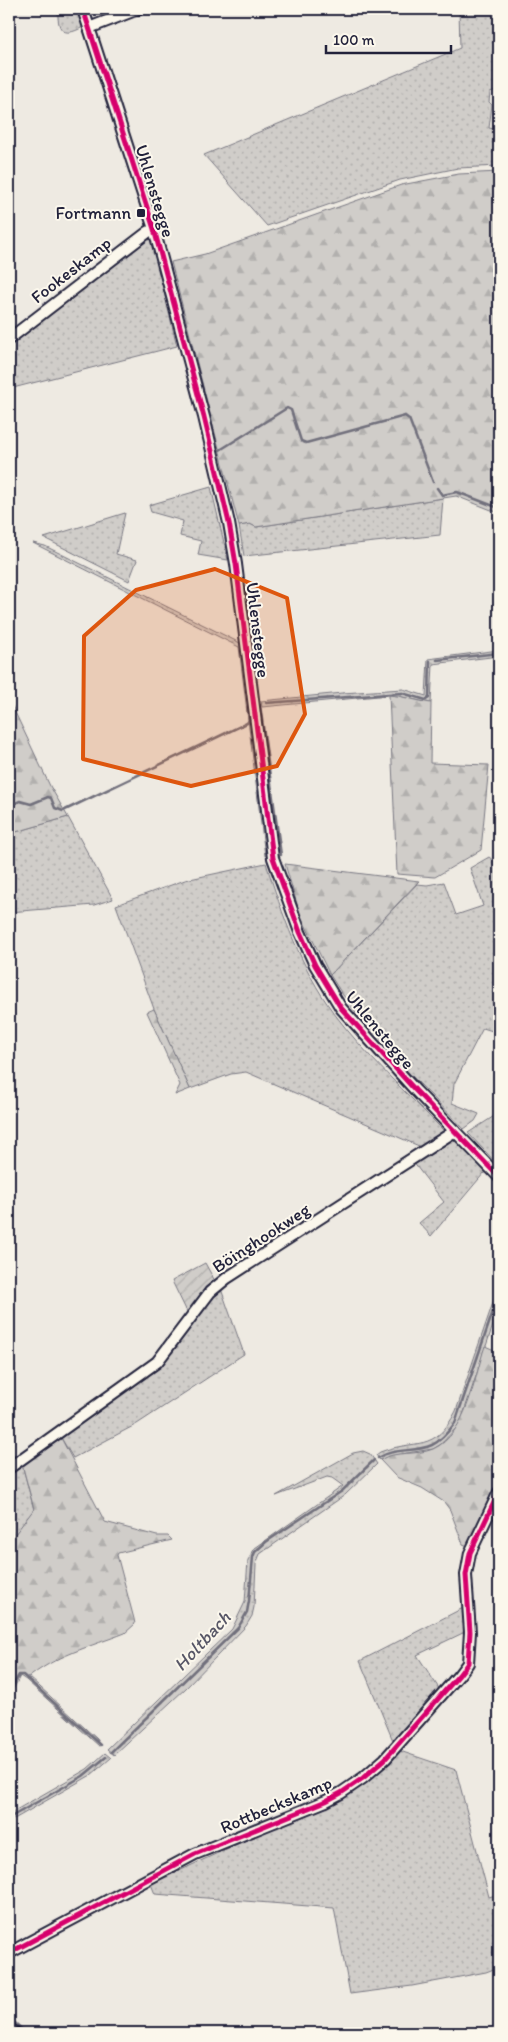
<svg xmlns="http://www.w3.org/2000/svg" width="508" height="2042" font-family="Itim,sans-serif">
<defs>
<pattern id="grass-dots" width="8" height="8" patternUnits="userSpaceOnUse" patternTransform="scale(1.25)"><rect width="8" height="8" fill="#d0cdc9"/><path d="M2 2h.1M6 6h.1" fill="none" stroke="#b2b0ae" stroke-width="1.8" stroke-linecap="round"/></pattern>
<pattern id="forest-firs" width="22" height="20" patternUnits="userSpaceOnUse" patternTransform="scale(1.25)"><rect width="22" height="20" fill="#d0cdc9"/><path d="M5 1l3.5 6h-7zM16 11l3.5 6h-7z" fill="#b2b0ae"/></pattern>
<pattern id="garden-furrows" width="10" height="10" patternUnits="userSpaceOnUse" patternTransform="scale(1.25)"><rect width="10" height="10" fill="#d0cdc9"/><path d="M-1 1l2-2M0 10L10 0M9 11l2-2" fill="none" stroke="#b2b0ae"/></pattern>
</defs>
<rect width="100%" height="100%" fill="#eeeae2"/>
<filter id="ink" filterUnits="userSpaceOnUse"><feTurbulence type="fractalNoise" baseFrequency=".02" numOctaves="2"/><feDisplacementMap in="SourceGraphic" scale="10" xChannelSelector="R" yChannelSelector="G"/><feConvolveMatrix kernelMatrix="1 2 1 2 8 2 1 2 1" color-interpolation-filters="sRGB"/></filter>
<g filter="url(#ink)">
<!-- grass -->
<path fill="url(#grass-dots)" stroke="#797882" d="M58,9H77L83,27C62,39 57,29 58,9Z
M459,9H499V89L490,92L489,102L492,105L489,128L499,130V166L458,168L400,180L267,226L204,155L460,48Z
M150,234L177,346L9,389V344Z
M211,487L228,560L198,555L201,541L180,536L183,521L151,512L149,505Z
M443,498L440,535L244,556L239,526L250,524L256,527Z
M125,513L116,554L137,560L129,581L44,538Z
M33,543L45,546L242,644L268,854L265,856L239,647Z
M499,650V656L433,664L431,703C416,701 404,696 389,695L262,707L261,701L342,693L403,689L426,696L428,659Z
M68,817L113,899L94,905L9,912V834Z
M489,857L499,865V1033L483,1028L454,1084L452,1103L479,1114L475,1121L464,1129C417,1080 365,1033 330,975L417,884L427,885L444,882L456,915L483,906L470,868Z
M266,863C282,914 301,968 333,1012C365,1055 407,1093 445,1132L426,1149L246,1072L231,1074L190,1089L154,1009L116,905L185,880Z
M499,1113V1166L468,1133Z
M453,1137L456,1138L485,1166V1174L484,1173L431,1236L419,1223L444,1202L413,1162Z
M499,1285V1307L460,1424L441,1444L433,1449L407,1453L380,1460L376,1455L380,1452C417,1438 434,1454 456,1411Z
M220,1286L244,1354L137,1424L73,1458L60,1436L160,1366Z
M363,1451L370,1454L377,1464L345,1495L260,1554L256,1564L254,1607L252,1616L246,1626L186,1688L114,1755L107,1749L232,1629L245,1602L248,1560L255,1548L343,1486L332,1478L327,1477L276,1496L353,1453Z
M22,1464L34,1510L9,1542V1475Z
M465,1607L467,1631L417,1655L440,1690L394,1743L360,1661Z
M29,1677L97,1739L101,1745L99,1746L26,1680Z
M397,1750L456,1770L489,1897L499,1894V1967L486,1972L412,1986L350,1994L334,1908L155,1894L151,1884L358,1788Z
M105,1753L111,1758L91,1775L9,1822V1814L87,1769Z"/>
<!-- forest -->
<path fill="url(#forest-firs)" stroke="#797882" d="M499,172V226L494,248H499V513L456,496L256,527L250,524L239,526L171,262L205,254L401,185L459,174Z
M389,695C404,696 416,701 431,703L430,763L489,765L481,850L435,877L397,874Z
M12,706L50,786L68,817L9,834V707Z
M285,864L419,881L330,975L300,914Z
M154,1009L190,1089L175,1095L180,1085L147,1012Z
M485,1346L499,1352V1485L470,1547L463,1544L450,1510L444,1502L422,1488L396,1477L380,1460C396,1450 416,1456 433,1449C467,1434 474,1378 485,1346Z
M60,1436L105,1522L157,1536H168L172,1540L118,1553L117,1555L134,1619L135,1624L125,1633C92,1646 53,1656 26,1680L20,1676L11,1694L9,1695V1542L34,1509L22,1464Z"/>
<!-- garden -->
<path fill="url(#garden-furrows)" stroke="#797882" d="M205,1263L216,1283L189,1316L172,1281Z"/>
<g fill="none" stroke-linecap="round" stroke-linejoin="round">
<!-- stream -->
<path stroke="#716f7c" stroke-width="2.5" d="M220,450L287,408L291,410L301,441L306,443L405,416L409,419L433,482
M437,488L442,495L457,492L499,508
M437,660L499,653
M266,703L402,693L426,700L429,698L430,661
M260,705L281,855
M9,806L20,801L31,804L48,797L51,798L55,808L63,811L247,723L249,720L247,707
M378,1458C395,1447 414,1453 432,1445C441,1441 449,1431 455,1423L499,1294
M9,1692L19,1675H23L101,1745
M111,1752L238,1628L247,1612L249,1601L253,1557L255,1552L266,1542L342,1491L374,1460
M9,1818L83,1776L106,1757
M9,2021L15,2023L26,2033"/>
<!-- street casing -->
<g stroke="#22223b" stroke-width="14">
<path id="street" d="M83,9L154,229L204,417L229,523L236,564L273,858L300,932L315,965L341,1008L416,1091L499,1177
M89,28L138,9
M9,339L148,232L154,229
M9,1468L157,1362L210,1292L227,1278L455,1131
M9,1953L195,1854L326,1801L341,1793L363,1778L385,1759L459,1675L468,1663L470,1632L466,1575L470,1553L499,1492
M9,2028L15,2033"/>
</g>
<!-- street -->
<use href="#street" stroke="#fbf7ec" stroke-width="10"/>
<!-- cycleway casing -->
<g stroke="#fbf7ec" stroke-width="8">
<path id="cycleway" d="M83,9L154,229L204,417L229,523L236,564L273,858L300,932L315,965L341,1008L416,1091L499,1177
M9,1953L195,1854L326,1801L341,1793L363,1778L385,1759L459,1675L468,1663L470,1632L466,1575L470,1553L499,1492"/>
</g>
<!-- cycleway -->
<use href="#cycleway" stroke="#d6006c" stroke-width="5"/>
</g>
</g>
<!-- marked area -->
<path fill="#de560e" fill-opacity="0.2" stroke="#de560e" stroke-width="4" stroke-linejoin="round" d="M215,569L287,598L305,714L277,766L191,786L83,759L84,636L136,590Z"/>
<!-- markers -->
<rect fill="#22223b" stroke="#fbf7ec" stroke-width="2" x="136" y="208" width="10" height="10" rx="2.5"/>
<g text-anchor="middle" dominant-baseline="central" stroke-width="4" stroke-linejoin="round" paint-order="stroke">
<!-- street labels -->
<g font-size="18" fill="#22223b" stroke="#fbf7ec">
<text transform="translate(155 191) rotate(73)">Uhlenstegge</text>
<text transform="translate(71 270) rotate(-38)">Fookeskamp</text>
<text transform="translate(258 630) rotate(83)">Uhlenstegge</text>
<text transform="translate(380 1030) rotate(50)">Uhlenstegge</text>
<text transform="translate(261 1238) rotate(-33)">Böinghookweg</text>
<text transform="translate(276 1805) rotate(-23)">Rottbeckskamp</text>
</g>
<!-- poi labels -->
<g font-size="18" fill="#22223b" stroke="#fbf7ec" text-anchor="end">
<text x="131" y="213">Fortmann</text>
</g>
<!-- water labels -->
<g font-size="19" font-style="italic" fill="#575666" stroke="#fbf7ec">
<text transform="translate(202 1641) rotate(-47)">Holtbach</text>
</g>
</g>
<!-- margin -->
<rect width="508" height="2042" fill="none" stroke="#fbf7ec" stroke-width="30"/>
<rect x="15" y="15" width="478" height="2012" fill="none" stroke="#22223b" stroke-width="2" filter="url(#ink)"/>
<!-- scale -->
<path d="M326 45v8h125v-8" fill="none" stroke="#22223b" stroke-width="2.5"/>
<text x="333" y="45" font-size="15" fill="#22223b" stroke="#fbf7ec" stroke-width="4" paint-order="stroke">100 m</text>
</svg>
